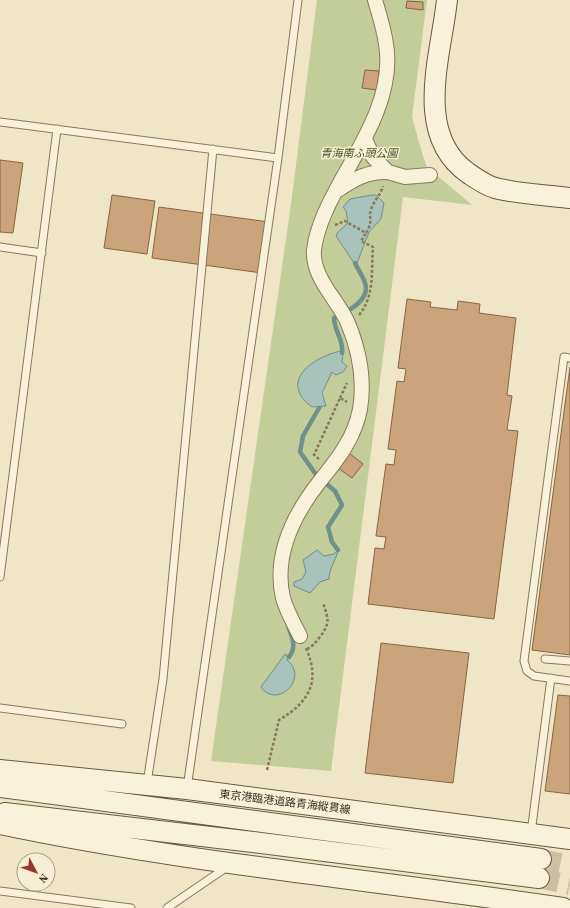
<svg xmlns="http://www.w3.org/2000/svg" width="570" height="908" font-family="'Source Serif 4','Noto Sans JP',serif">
<rect width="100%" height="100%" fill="#eee6c6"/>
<!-- green -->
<path fill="#c2cd9a" d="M317,0H427L412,117L422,153L427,167L472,205L403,197L331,771L211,761L291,204Z"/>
<!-- water -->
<path fill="#a8c2bc" stroke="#6e918b" d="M372,195H376L384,203L381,219L369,232L357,263H354L336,236L338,232L348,223L346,211L343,207L350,199Z
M341,351L343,354L342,362L347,366L343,372L336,375L332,372L322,393L326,406L312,407C278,382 312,357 341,351Z
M317,550L324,556L334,554L338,550C336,561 329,568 329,579L320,582L310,593L294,586V582L302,579L306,572L303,560Z
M285,654L289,657L287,660C310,678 277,710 261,687Z"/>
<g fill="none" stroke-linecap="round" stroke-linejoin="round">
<!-- stream -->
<path stroke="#6e918b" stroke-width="4.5" d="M342,353C344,340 334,331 334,318C346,312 371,301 365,283C363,276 358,270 355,263
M319,408L303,436L300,452L317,476L335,491L342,505L328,527L332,542L338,550
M288,626C292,637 297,647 289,657"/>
</g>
<!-- building -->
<path fill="#cca47c" stroke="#896442" d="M407,1L423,2V10L406,8Z
M365,70L379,71L377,90L362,88Z
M0,160L23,163L13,233L0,232Z
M112,195L155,201L147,254L104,248Z
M159,207L269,222L262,273L152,258Z
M407,299L431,302L430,307L457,310L458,301L480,304L479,313L516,318L507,395L512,396L507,430L518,431L494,619L368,604L375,548L384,549L386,537L376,536L386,464L394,465L396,450L388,449L397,381L404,382L406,369L398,368Z
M570,367V655L532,650Z
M349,453L363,464L352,478L338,468Z
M381,643L469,653L453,783L365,773Z
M558,695L570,696V794L545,791Z"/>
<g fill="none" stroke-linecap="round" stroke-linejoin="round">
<!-- secondary-tunnel -->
<path stroke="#cac1a5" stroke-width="20" stroke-dasharray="20 10" stroke-linecap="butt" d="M541,859L570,865
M539,878L570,885"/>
<!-- lane casing -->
<g stroke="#8a785c" stroke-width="9">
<path id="lane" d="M0,122L278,158
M0,247L42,253
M570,358L564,357L524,661L527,671L534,676L570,681
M0,577L57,129
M545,659L570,661
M0,708L122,724
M147,783L163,679L213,149
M187,788L278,158L298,0
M531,833L551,678
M0,891L131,908
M167,908L227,867"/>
</g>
<!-- street casing -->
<g stroke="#8a785c" stroke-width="16">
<path id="street" d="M388,172L405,177L430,175
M338,190C354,179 368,171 388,172L373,157L365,139
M300,636C294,624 287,612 283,598C273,555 294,514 320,481C338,459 355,437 360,409C365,379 359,349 347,321C336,298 312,277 314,250C317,225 330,201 342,179C365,139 394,92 386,44C384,29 379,14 375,0"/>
</g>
<!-- secondary casing -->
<g stroke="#6c593f" stroke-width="22">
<path id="secondary" d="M447,0C441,56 413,134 468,173C477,179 485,185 495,188C519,194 545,195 570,198
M0,770L187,789L570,839
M0,787L541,859
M5,813L253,842L539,878
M0,824C186,863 376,880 563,908"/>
</g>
<!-- path -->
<path stroke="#8a785c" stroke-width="2.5" stroke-dasharray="3 2" stroke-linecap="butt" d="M335,225L345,221L366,233C374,220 368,219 371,209C374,201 381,194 383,186
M359,315C375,296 371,271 373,247L361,241L366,233
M340,398L347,383
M319,459L314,455L340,398L347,402
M307,649C312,647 315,643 319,638C330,624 329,620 323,603
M267,770L279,720C309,702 321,682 306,648"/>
<!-- lane -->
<use href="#lane" stroke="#f9f2da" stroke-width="7"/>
<!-- street -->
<use href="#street" stroke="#f9f2da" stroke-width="14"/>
<!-- secondary -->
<use href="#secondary" stroke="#f9f2da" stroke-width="20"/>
</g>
<g text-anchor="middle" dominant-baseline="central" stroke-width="3" stroke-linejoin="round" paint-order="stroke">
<!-- park labels -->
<g font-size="11" font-style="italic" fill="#465626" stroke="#f6efd6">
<text x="359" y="153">青海南ふ頭公園</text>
</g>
<!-- street labels -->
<g font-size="11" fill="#3a2f1f" stroke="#f6efd6">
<text transform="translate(285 802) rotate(7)">東京港臨港道路青海縦貫線</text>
</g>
</g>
<!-- north arrow -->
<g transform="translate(36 872) rotate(131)"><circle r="19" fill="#f6efd6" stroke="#aba28d"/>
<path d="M0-3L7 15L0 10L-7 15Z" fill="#99342c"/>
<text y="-6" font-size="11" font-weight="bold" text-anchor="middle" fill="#3a2f1f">N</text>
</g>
</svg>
